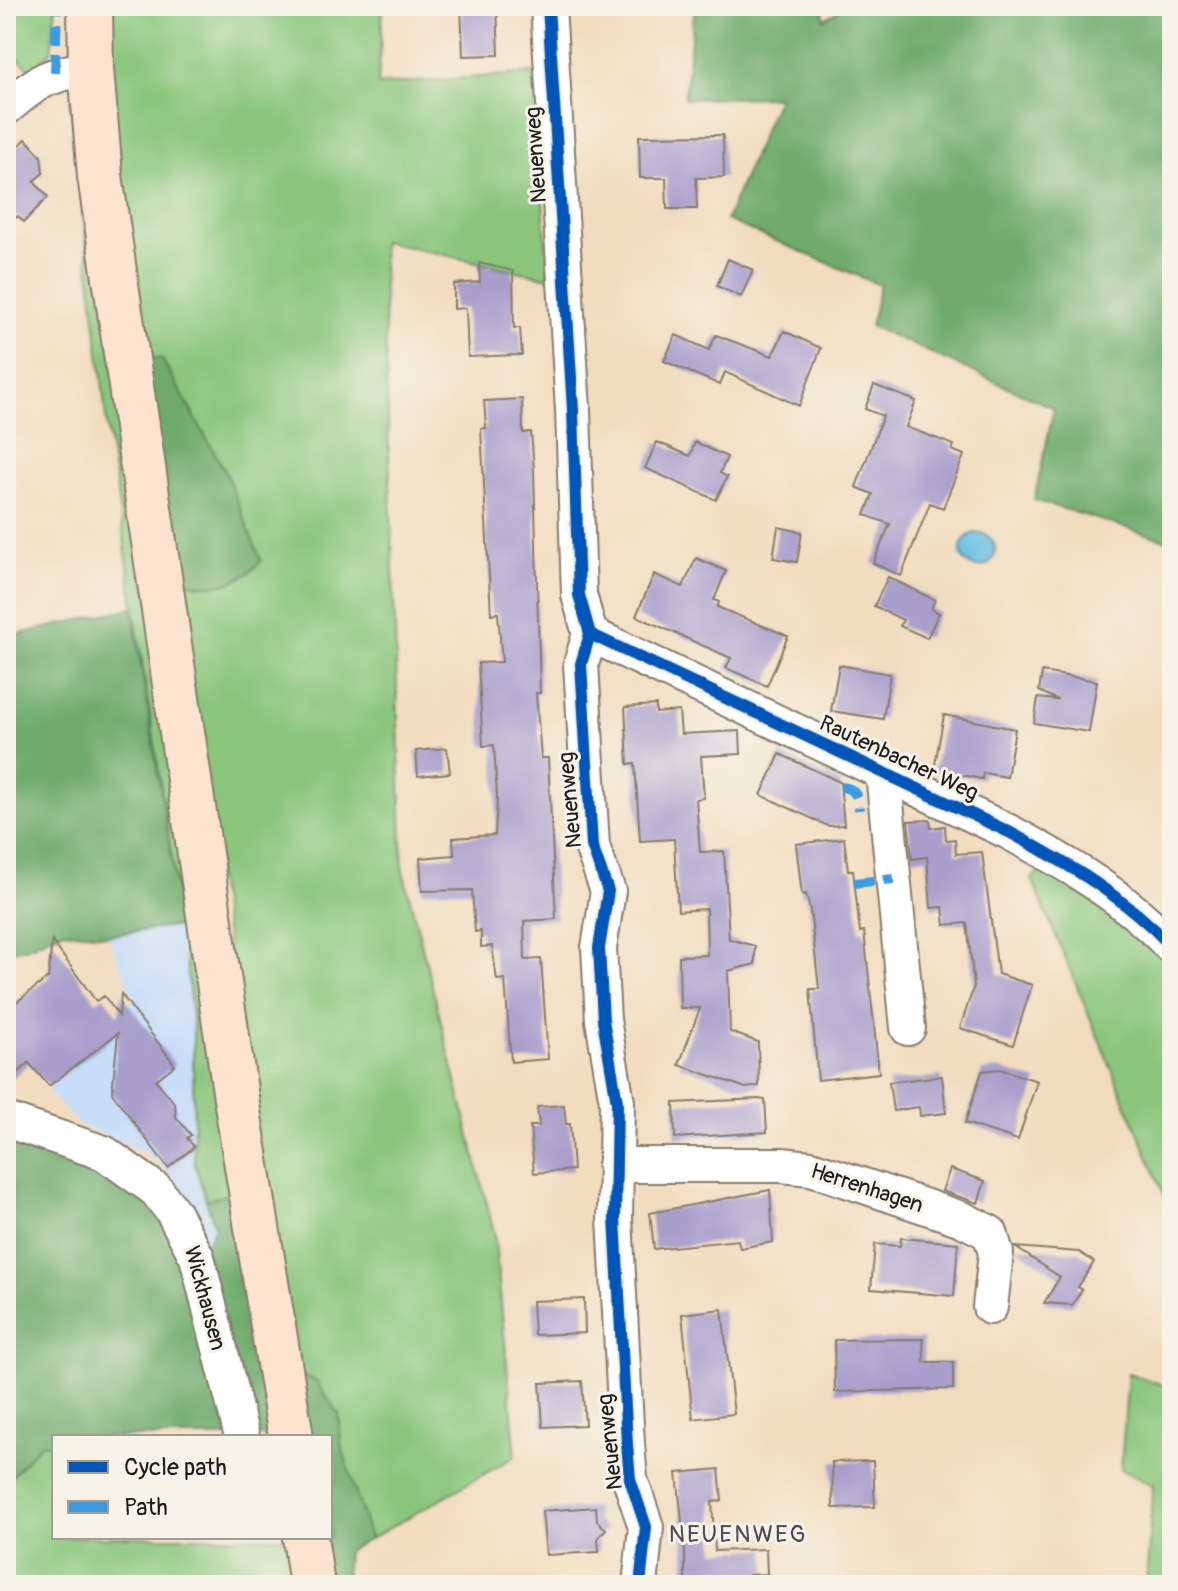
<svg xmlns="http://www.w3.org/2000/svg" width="1178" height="1591" font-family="Pangolin,sans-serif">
<rect width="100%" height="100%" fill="#f7f3e8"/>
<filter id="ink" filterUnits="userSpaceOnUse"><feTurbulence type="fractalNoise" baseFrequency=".0125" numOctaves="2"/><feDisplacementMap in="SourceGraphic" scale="16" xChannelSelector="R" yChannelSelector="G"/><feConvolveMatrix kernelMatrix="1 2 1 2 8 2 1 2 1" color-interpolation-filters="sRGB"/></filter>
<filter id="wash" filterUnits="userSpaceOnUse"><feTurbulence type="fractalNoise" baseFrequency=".006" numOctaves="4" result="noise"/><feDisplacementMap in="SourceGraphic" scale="32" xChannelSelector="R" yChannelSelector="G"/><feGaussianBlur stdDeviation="1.8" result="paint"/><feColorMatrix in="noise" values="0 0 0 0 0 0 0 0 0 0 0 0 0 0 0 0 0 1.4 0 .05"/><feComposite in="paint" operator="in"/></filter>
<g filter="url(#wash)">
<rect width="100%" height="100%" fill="#f2dcbe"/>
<!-- built -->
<path fill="#c8ddf9" d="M182,926L193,1025L194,1161L215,1227L204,1247L195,1215L173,1176L145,1152L78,1124L47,1089L80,1062L109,1019L135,1000L108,935Z"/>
<!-- green -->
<path fill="#89c67c" stroke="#52714c" stroke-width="2" d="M6,6H56L51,52L31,70L6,47Z
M103,6H383L378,85L533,73L549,278L382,241L403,871L494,1232L516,1456L370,1539L341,1444L339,1415L292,1372L171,575L261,560L242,516L139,357Z
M70,99L74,102L237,1192L206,1200L194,1161L193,1025L182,926L108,433Z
M1172,660V837L1163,686Z
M1048,862L1172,958V1270L1171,1211L1032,879Z
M1128,1373L1172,1388V1585H1146L1153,1485L1121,1470Z
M41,1443L54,1444V1537H291L296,1585H6V1483Z"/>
<!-- forest -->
<path fill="#6eab6c" stroke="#456444" stroke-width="2" d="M695,6H823L824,19L846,6H1172V542L1034,500L1054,408L870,326L880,285L726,220L778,97L684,99Z
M139,357L162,359L225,471L261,561C238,588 202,592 171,575Z
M132,608L182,926L108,935L62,931L26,948L6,951V637Z
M6,1134L72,1154L149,1201L180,1244L228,1437H54V1444H40L6,1483Z
M237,1192L270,1437L254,1434L204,1248L215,1227L206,1200Z
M292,1372L315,1380L339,1415L341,1444L370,1539L347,1551L345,1585H322L316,1537H330V1437H302Z"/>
<!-- water -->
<path fill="#66bfe3" stroke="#416e80" stroke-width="2" d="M961 550a17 17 0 1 1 34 0a17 17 0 1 1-34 0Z"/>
<g id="blocks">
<!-- building -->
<path fill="#a79ecc" d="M461,6H497L499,55L463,56Z
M723,135L724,177L696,178L697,209H667L666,178H640L639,136Z
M26,139L41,156L43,173L34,181L48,197L24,222L18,216L6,226V157Z
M728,259L753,270L741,297L717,286Z
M479,263L513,271L514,328H520L522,355L468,357L466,308L454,309V284L480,282Z
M784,331L821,348L799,406L725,372L720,385L664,361L676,335L709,350L716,335L772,356Z
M874,385L916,401L906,427L954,445L952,450L964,455L943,508L930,503L901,576L873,563L890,524L865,515L873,494L856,487L883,416L865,409Z
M522,399L523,433L531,432L534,470L540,693H536L541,758H548L556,919L524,921L525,960L541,959L548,1059L511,1062L505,979L497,980L492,946L481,947V931L475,932L472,890L422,891L420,858L454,855L453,838L495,835L497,797L494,745L483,746L478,663L502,662L498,613L491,614L481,429L486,428L484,401Z
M657,442L690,456L695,442L727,457L720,473L727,477L716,500L645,468Z
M778,527L802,532L797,562L773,558Z
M696,558L726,571L714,600L719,602L717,607L788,636L767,686L726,668L731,658L636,616L654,574L683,587Z
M888,577L935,600L931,609L939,613L927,638L900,626L903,620L874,606Z
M839,665L890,674L883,719L831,711Z
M1042,672L1097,681L1089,732L1034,723L1038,698L1058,700L1039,691Z
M656,705V713L679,711L681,734L740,731L741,754L701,756L704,798L696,799L700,852L724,851L729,939L755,946V964L728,971L730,1032L758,1042L759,1086L746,1088L679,1065L700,1008H680L679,956L707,955L706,909L678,911L674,839L640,841L635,763L628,764L625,707Z
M944,715L1015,729L1007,777L983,773L982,779L934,770Z
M447,748L450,773L418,776L416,751Z
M780,754L840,782L844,825L828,826L761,795Z
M930,820L931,828L945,826L946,840L955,839L956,854L982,852L998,974L1032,985L1013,1045L960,1028L974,986L967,923L945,925L943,907L931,908L927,857L912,859L908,821Z
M844,838L848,870H853L860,932L864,931L879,1073L818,1080L810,989H819L810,909L806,894L802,895L796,844Z
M52,941L96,1001L104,996L119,1016L121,994L175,1065L156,1080L175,1104L176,1117L191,1135L187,1138L194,1147L168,1168L112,1093L118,1033L49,1086L29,1063L6,1084V1010L48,978Z
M1000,1069L1037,1081L1018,1140L965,1123L982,1071Z
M942,1076L946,1113L920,1116L919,1107L893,1111L889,1082Z
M759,1099L765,1100L767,1132L675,1138L674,1103Z
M564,1105L566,1124H570L573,1170L534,1173L530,1126H539L537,1107Z
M950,1169L985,1181L978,1203L942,1191Z
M770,1190L773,1242L740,1248L738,1240L654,1249L650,1213Z
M901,1238L958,1243L954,1296L871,1289L875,1244L900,1246Z
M1015,1247L1079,1252L1094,1262L1078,1287L1082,1290L1072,1305L1044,1303L1060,1277Z
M584,1299L585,1333L534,1335L532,1301Z
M722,1309L734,1414L693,1419L682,1314Z
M923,1339L924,1362H953V1389L835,1392L834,1340Z
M582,1381L585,1425L543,1427L540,1383Z
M873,1461L875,1507L833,1508L832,1462Z
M719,1469L722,1501L712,1502L715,1551L766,1549L767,1574L749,1575L750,1585H685V1552L677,1473Z
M596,1507L597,1521L606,1529L598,1538L599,1552L546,1555L542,1511Z"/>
</g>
</g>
<g filter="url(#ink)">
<use href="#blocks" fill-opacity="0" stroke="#877c6d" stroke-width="2"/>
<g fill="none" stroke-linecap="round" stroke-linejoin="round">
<!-- street casing -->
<g stroke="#877c6d" stroke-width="38">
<path id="street" d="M548,6L573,410L579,595L590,634L581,664L590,812L592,846L608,891L599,948L603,1020L617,1102L615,1218L627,1444L630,1479L646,1527L640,1585
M6,108C37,81 50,73 91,69
M590,634L1009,832C1070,865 1125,897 1172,947
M883,772L908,1028
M6,1120L104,1153L156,1190L173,1212L197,1257L242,1437
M615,1165H781L811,1168L962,1219L990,1233L996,1253L990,1307"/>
</g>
<!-- secondary casing -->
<g stroke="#877c6d" stroke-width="48">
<path id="secondary" d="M90,6L91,69L100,176L236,1098L291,1437
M305,1537L312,1585"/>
</g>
<!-- street -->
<use href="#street" stroke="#fff" stroke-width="34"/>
<!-- secondary -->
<use href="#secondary" stroke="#fde4d1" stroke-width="44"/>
<!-- quiet -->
<path stroke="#3c9bdf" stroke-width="10" stroke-dasharray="20 10" stroke-linecap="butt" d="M55,73L57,6
M841,787C856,788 858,797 859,810
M854,883L894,879
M6,1273L10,1340L6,1369"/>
<!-- cycleway casing -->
<g stroke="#f7f3e8" stroke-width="17">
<path id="cycleway" d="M548,6L573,410L579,595L590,634L581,664L590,812L592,846L608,891L599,948L603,1020L617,1102L615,1218L627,1444L630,1479L646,1527L640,1585
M590,634L1009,832C1070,865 1125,897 1172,947"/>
</g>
<!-- cycleway -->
<use href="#cycleway" stroke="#0057b8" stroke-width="12"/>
</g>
</g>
<g text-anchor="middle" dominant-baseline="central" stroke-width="6" stroke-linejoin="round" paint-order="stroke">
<!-- street labels -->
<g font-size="22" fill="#1c1c1c" stroke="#f7f3e8">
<text transform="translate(536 155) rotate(-94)">Neuenweg</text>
<text transform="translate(899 758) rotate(25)">Rautenbacher Weg</text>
<text transform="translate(570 800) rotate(-95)">Neuenweg</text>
<text transform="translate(867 1188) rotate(18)">Herrenhagen</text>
<text transform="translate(205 1298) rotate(75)">Wickhausen</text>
<text transform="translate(610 1442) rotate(-96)">Neuenweg</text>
</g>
<!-- neighbourhood labels -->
<g font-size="24" letter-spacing="2" fill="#4d4a5a" stroke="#f7f3e8">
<text x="738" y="1534">NEUENWEG</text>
</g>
</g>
<!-- margin -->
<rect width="1178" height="1591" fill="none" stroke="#f7f3e8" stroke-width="32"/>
<!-- legend -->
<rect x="52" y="1435" width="280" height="104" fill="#f7f3e8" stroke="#9f9d96" stroke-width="2"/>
<rect x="68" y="1461" width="40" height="12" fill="#0057b8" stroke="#9f9d96" stroke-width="2"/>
<text x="124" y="1475" font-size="24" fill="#1c1c1c">Cycle path</text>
<rect x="68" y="1501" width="40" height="12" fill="#3c9bdf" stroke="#9f9d96" stroke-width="2"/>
<text x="124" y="1515" font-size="24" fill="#1c1c1c">Path</text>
</svg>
